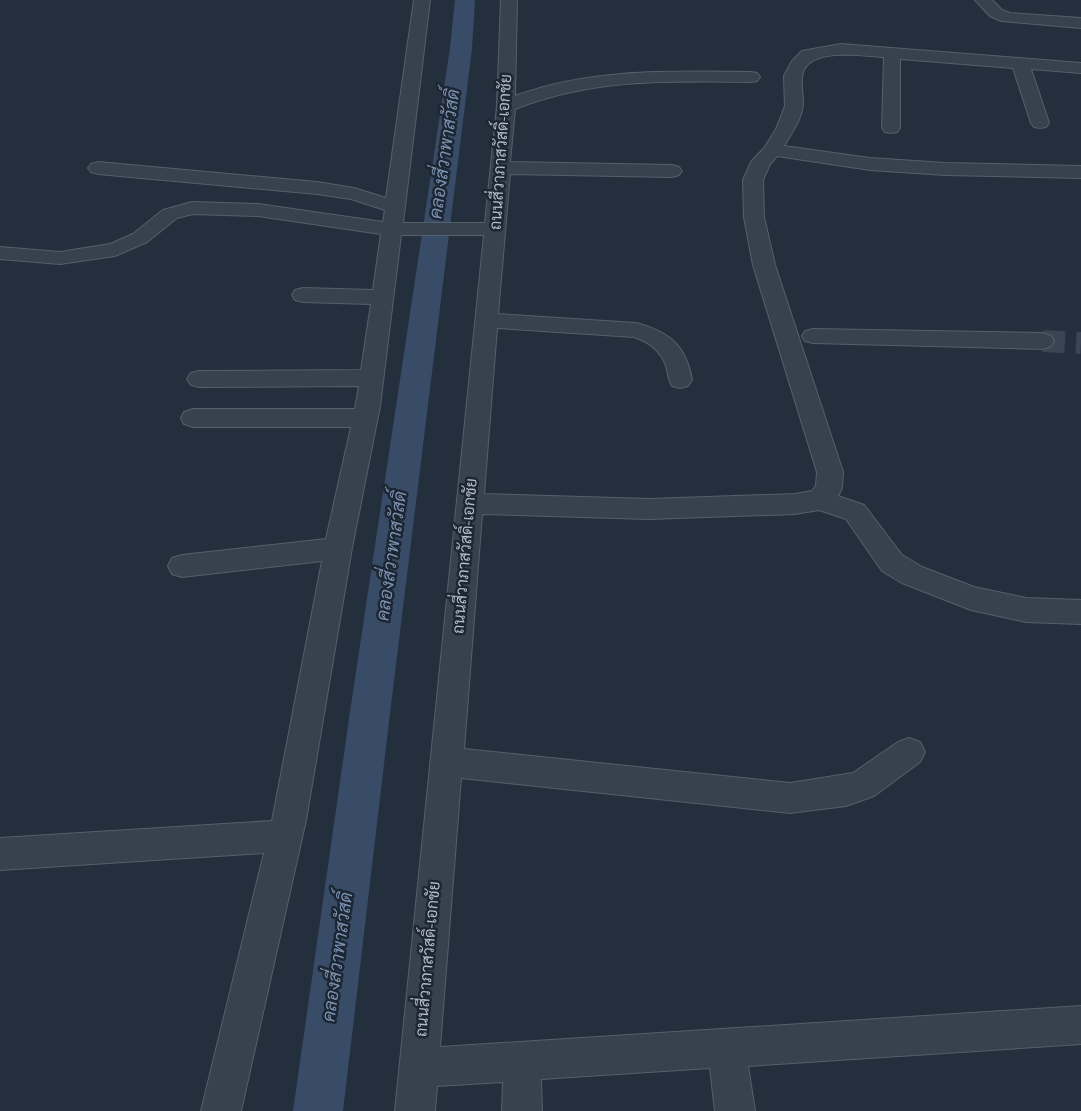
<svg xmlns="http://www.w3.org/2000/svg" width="1081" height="1111" font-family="'Source Sans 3',Sarabun,sans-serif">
<rect width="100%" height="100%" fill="#242f3e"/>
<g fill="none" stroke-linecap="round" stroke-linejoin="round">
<!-- canal -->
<path fill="#394c67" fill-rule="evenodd" d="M455,0H475L472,48L391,705L343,1111H293L351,705L450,48Z"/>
<!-- minor-tunnel -->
<path stroke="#3a4453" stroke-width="22" stroke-dasharray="22 11" stroke-linecap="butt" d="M1043,341L1081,343"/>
<!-- minor casing -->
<g stroke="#565f6c" stroke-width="2">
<path id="minor" d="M414,0H430L403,223H485L497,106L501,0H517L515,96C590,68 672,71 751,72L757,73L760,77L757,81L751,82C668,81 594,78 515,109L510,162L672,165L679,167L682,171L679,175L672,177L510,174L498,314L636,323C669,332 686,345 692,380L688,386L680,388L672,386C668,379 668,373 666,366C661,351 649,342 634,337L497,328L484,494L649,499L795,494L812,491L816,486L817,472L753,265L744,217L743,180L751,162L765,147L776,129L785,106L784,76L792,61L802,51L841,44L1081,63V73L1031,69L1049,123L1046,127L1040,128L1034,127L1031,123L1013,68L900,59V128L897,132L891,133L885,132L882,128L884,57C862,56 805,46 802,77C801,86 803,95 803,104C802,119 791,134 784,146L870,158L945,163L1081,166V178L945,175L870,170L777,156L770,164L763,180L764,217L775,265L843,472L842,488L838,496L864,505L902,555L922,567L974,587L1026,598L1081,600V624L1026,622L971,610L902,583L882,571L846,519L819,510L795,514L649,519L482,514L464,749L790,783L853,773L898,742L909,738L920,742L925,752L920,762L874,796L846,806L790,813L461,778L440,1047L1081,1006V1044L748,1066L755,1111H715L710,1068L541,1079L542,1111H502L503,1082L437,1086L435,1111H395L484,235H401L380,406L352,548L306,820L241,1111H201L264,853L0,870V838L272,821L322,561L182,577L172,574L168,566L172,558L182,555L326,539L351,427H193L184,424L181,418L184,412L193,409H355L359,386L199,387L191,385L187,379L191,373L199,371L361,370L371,304L303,302L295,300L292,295L295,290L303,288L373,290L381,234L258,216L193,214L177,218L147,242L115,256L60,264L0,259V247L60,252L110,244L133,234L163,210L192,202L258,204L383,222L385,210L351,199L317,194L98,174L91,172L88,168L91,164L98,162L317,182L354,188L386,198Z
M975,0H992L1002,10L1010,13L1081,18V28L1001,21L990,16Z
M813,329L1043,333L1051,336L1054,341L1051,346L1043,349L813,343L805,341L802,336L805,331Z"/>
</g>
<!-- minor -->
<use href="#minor" fill="#38414e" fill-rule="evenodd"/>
</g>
<g text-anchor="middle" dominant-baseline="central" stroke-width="5" stroke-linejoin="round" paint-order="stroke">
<!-- street labels -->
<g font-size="16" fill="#b4bcc9" stroke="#1d2633">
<text transform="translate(501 152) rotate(-86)">ถนนสี่วาภาสวัสดิ์-เอกชัย</text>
<text transform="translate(465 556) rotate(-85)">ถนนสี่วาภาสวัสดิ์-เอกชัย</text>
<text transform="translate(428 959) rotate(-85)">ถนนสี่วาภาสวัสดิ์-เอกชัย</text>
</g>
<!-- water labels -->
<g font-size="18" font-style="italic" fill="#7c92b1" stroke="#1d2633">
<text transform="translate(445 154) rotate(-82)">คลองสี่วาพาสวัสดิ์</text>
<text transform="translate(392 556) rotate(-82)">คลองสี่วาพาสวัสดิ์</text>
<text transform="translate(338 957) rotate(-82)">คลองสี่วาพาสวัสดิ์</text>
</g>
</g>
</svg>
